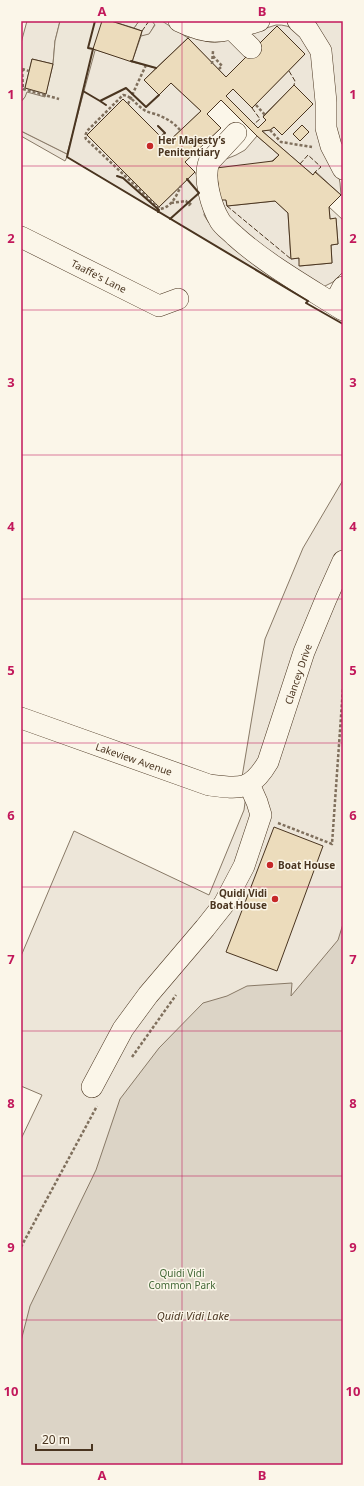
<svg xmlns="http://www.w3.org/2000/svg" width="364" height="1486" font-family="'Noto Sans',sans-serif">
<rect width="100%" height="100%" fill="#fbf6e9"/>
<!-- green -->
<path fill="#ede6d9" stroke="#887966" d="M27,21H60L55,41L53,64L32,59L25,88L46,94L45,97H25L21,102V43Z
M139,21H152L155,24L149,35L141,36L142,31L134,28Z
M309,21H343V151L338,140Z
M276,25C292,24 302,34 312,44L340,183L341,195L316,172L313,175L262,131L270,130L274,127L282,135L313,104L294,85L263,116L266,120L258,128L226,96L233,89L252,108L305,54L277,27L257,46L244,35Z
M191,36C209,42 212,45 231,39L248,55L226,77L188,38Z
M93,49L156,68L144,80L159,95L171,83L201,111L167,143L123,99L87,135L159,207L195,172C201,184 208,201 204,215L209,223L216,225L309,299L308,301L67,157L65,161L21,136V131L67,154Z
M257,136L279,155L226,200L227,206L275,201L288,213L291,259L299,258L300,266L332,263L331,245L338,244L336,219H330L329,207L343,220V272L333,282L323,287L228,224L214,171L221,161L236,155L245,150Z
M343,480V1465H21V1139L42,1095L21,1086V956L74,831L209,895L244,810L246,795L242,777L265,639L303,548Z"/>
<!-- parking -->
<path fill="#ede7d9" stroke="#887966" d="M60,21H103L67,154L21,131V102L25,97L27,92L45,97L53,64L55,41Z
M111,21H139L134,28Z
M152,21H162L188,38L156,68L132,62L141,36L149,34L155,25Z"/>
<!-- water -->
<path fill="#dcd4c6" stroke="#887966" d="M343,924V1465H21V1341L30,1306L96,1170L120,1099L159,1048L203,1003L227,996L247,986L292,983L291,996L338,940Z"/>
<!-- building -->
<path fill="#ecdcbc" stroke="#4a3520" d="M102,21H111L142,31L132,62L93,49Z
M277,26L305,54L252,108L233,89L226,96L258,128L266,120L263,117L294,85L313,104L282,135L274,127L270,130L262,131L313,175L315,172L341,195L329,207L330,219L336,218L338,244L331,245L332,263L299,266V258L291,259L288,213L275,201L227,206L226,200H220L216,168L273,161L279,155L257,136L221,100L207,114L221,128L185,162L195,172L159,207L87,135L123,99L167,143L201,111L171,83L159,95L144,80L188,38L226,77Z
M32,59L53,64L46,94L25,88Z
M302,125L309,132L300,141L293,134Z
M274,827L323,846L277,971L226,952Z"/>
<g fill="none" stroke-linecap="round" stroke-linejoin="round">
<!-- minor casing -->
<g stroke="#4a3520" stroke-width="22">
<path id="minor" d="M179,21C214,38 224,31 259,21
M298,21L308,30L321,51L326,102V128L331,146L343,169
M232,29L251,48
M236,133L209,162C203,178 211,206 220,221C223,226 230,231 235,236C266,264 307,287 343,310
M21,237L159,306L178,299
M334,304L343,287
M21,718L209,785C240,789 251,791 268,762L304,652L326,599L343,561
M92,1087L123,1029L148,995L205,928L224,904L244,866L261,815L257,802L249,784"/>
</g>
<!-- path -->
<path stroke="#7f6f5c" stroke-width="2.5" stroke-dasharray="3 2" stroke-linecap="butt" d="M213,56L222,66L218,70
M212,64L213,51
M22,69L23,89L59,99
M22,69L29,71
M128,104L146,65
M256,105L265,115
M180,130C175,124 168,119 160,116C155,113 147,113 143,109C135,104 132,96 123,95L87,131L85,136L86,139L160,209C172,207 176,196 181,186
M270,130L281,142L312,147
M171,203L186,201L189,205L192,202
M278,823L332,844L343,688
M132,1057L176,995
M21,1247L97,1106"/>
<!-- minor -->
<use href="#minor" stroke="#fbf6e9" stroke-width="21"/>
<!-- fence -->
<path stroke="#4a3520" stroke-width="1" stroke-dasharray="5 2" stroke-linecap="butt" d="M142,31L149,21
M289,71L295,81L294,85
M252,108L260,119L254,124
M300,164L308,155L321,167L315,172
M227,206L291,259"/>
<!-- wall -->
<path stroke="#4a3520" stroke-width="2" d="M95,21L88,48L93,49L67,157L308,301L306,303L343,324
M131,61L156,68
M83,91L100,101L126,88L146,107L159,95
M100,101L106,105
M158,126L165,133L161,137
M117,176L123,178L159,210L158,212
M170,219L199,193L187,179"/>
</g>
<!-- grid -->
<path fill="none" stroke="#c2185b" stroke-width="1" stroke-opacity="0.55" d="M182,21V1465M21,166H343M21,310H343M21,455H343M21,599H343M21,743H343M21,887H343M21,1031H343M21,1176H343M21,1320H343"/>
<!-- markers -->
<g fill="#c62828" stroke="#fbf6e9" stroke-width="1.5">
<circle cx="150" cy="146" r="4"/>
<circle cx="270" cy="865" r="4"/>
<circle cx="275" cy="899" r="4"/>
</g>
<g text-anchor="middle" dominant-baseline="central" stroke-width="3" stroke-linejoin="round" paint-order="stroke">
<!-- poi labels -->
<g font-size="10" font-weight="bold" fill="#4a3520" stroke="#fbf6e9" text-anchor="start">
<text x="158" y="140">Her Majesty’s<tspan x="158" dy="12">Penitentiary</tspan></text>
<text x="278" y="865">Boat House</text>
<text x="267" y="893" text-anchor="end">Quidi Vidi<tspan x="267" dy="12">Boat House</tspan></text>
</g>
<!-- street labels -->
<g font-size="10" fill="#4a3520" stroke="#fbf6e9">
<text transform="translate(99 276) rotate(27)">Taaffe's Lane</text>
<text transform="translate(298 674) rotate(-71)">Clancey Drive</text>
<text transform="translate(134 759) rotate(19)">Lakeview Avenue</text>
</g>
<!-- park labels -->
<g font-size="10" fill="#436837" stroke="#fbf6e9">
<text x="182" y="1273">Quidi Vidi<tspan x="182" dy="12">Common Park</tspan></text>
</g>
<!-- water labels -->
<g font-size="11" font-style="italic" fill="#4a3520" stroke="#fbf6e9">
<text x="193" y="1315">Quidi Vidi Lake</text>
</g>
</g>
<!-- border -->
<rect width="364" height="1486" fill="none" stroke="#fbf6e9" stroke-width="44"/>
<!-- scale -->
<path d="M36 1444v6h56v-6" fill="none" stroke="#4a3520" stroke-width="2"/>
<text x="42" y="1444" font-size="12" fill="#4a3520" stroke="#fbf6e9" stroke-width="3" paint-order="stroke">20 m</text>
<rect x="22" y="22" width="320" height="1442" fill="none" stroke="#c2185b" stroke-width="1.5"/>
<g font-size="13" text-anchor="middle" font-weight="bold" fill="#c2185b">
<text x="102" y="16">A</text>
<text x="262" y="16">B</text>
<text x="11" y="99">1</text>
<text x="353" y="99">1</text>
<text x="11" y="243">2</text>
<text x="353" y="243">2</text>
<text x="11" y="387">3</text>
<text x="353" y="387">3</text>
<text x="11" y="531">4</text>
<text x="353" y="531">4</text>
<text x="11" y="675">5</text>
<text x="353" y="675">5</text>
<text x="11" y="820">6</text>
<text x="353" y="820">6</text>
<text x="11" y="964">7</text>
<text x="353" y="964">7</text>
<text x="11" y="1108">8</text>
<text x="353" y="1108">8</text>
<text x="11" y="1252">9</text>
<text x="353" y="1252">9</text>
<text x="11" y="1396">10</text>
<text x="353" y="1396">10</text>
<text x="102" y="1480">A</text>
<text x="262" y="1480">B</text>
</g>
</svg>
